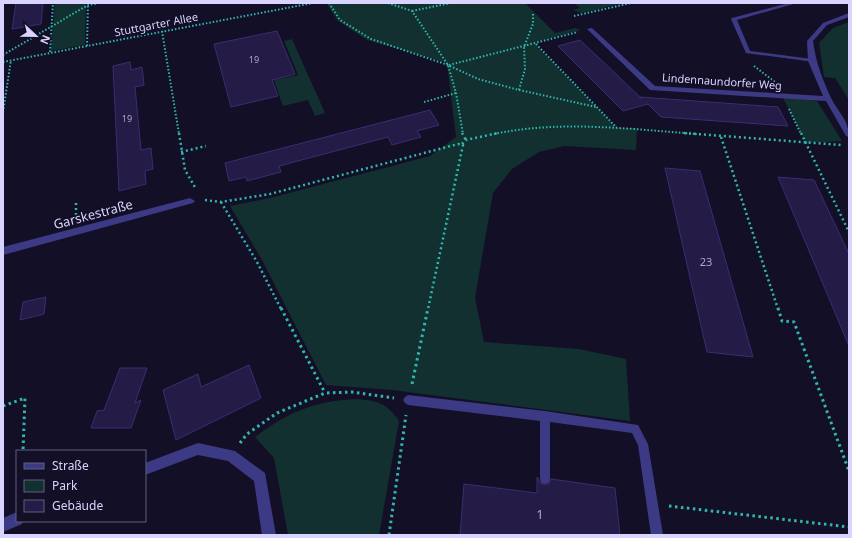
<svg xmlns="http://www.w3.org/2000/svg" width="852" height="538" font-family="'Noto Sans',sans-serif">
<rect width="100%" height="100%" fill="#130f26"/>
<!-- green -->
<path fill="#12302f" d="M55,3H86L85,45L51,51Z
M332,3H525L555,33L575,28L581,30L534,43L617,128H637L636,150L564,146L539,152L512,169L493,193L475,298L484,342L579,349L626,359L630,421L392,390L326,385L262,260L230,206L270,198L430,156L456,137L447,63L367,40L338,21L327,4Z
M574,3H623L582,13L573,10L580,8Z
M849,22V100L835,78L824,77L819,43L833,28Z
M292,39L325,113L315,116L308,100L283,106L274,80L298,75L284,41Z
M782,96L817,101L842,141L806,143Z
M356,399C378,401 386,402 399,421L379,535H288L274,458L255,437C288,412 315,401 356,399Z"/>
<!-- building -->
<path fill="#241b47" stroke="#3b2d73" d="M16,3H43L41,24L12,29Z
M277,31L295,74L272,80L278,96L231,107L214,44Z
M580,40L616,74L642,99L640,97L778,107L788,126L661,117L648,104L623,111L558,46Z
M130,62L131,70L142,67L144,85L135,87L141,150L151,148L153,169L145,171L146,184L119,191L113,66Z
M430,110L439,125L417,131L421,137L392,145L388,137L279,166L281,172L247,181L246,177L229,181L225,163Z
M665,168L700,171L753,357L707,352Z
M778,177L814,180L849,254V346Z
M46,297L44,314L20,320L23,302Z
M249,365L261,398L176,440L163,390L198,374L201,387Z
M120,368H147L135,403L141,400L131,428H91L97,411L104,410Z
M537,477L538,478L540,483L545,485L549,484L551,479L615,488L620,535H460L464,484L537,493Z"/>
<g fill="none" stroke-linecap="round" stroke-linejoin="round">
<!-- path-far2 -->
<path stroke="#2fb8b0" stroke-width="2" stroke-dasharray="1.5 2" stroke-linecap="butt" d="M329,3L340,20L371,39L448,65L478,79L519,90L525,69L524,47L533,24V12
M388,3L412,11L448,65L456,93L463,134
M412,11L451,3
M574,16L631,3
M162,31L179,134
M536,44L617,128
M87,46L88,3
M50,52L53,3
M3,55L88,5L100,3
M3,62L313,3
M449,65L578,32
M754,66L775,82
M519,90L596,107
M424,102L456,93
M789,109L801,134
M3,112L11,60
M494,134C560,120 629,129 697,134"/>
<!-- path-far1 -->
<path stroke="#2fb8b0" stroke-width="2.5" stroke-dasharray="2 3" stroke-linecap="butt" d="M179,133L185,170L196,189
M462,133L466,140
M684,133L841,145
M801,133L849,232
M721,137L778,309
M462,144L466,140L498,133
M181,152L206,146
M205,200L221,202L270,194L458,144L463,145L428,309
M221,202L257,262L281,309
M76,203V216"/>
<!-- path -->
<path stroke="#2fb8b0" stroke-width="3" stroke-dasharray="2.5 3.5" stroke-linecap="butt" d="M281,308L325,393
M778,308L782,321L794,322L849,471
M412,384L428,308
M3,406L25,398L23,451
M240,443L247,434L277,413L325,393L352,392L394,398
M669,506L849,527
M389,535L406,415"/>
<!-- service -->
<path fill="#3d3a85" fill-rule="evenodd" d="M789,3H797L737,20L750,51L812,59L814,60V62L746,53L731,19L732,18Z
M408,395L545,411L638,425L648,444L663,535H651L638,445L632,433L550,422V479L549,483L545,484L541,483L540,479V421L408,405L405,403L403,400L405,397Z"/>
<!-- minor -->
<path fill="#3d3a85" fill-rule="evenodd" d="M849,13V17L827,25L813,41C816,63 822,78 831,98C838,112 849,120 849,137L846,136L826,101L650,90L587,29L592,28L655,86L823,96L808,61L807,41L823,23Z
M190,198L195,201L193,203L3,255V247Z"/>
<!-- tertiary -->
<path fill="#3d3a85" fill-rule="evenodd" d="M198,443L235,451L265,473L276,535H262L254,481L228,461L198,455L145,475V463Z
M17,512V521H23L22,524L3,532V518Z"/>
</g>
<g text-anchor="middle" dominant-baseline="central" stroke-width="3.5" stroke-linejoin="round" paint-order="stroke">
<!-- far-number labels -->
<g font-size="9" fill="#aca6d1">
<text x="254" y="59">19</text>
<text x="127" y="118">19</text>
</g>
<!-- far-street labels -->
<g font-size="11" fill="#d9d4ff" stroke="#130f26">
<text transform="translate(156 24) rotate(-11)">Stuttgarter Allee</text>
<text transform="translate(722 81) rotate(4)">Lindennaundorfer Weg</text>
</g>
<!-- number labels -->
<g font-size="11" fill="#aca6d1">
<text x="706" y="261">23</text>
</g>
<!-- street labels -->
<g font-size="13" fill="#d9d4ff" stroke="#130f26">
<text transform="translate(93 214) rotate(-15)">Garskestraße</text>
</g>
<!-- near-number labels -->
<g font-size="13" fill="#aca6d1">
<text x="540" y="514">1</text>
</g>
</g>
<!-- border -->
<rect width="852" height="538" fill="none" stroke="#d9d4ff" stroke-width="8"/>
<!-- legend -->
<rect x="16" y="450" width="130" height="72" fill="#130f26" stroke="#625e7d"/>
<rect x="24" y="463" width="20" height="6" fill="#3d3a85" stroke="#625e7d"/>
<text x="52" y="470" font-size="12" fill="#d9d4ff">Straße</text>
<rect x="24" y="480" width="20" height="12" fill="#12302f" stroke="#625e7d"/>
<text x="52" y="490" font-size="12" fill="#d9d4ff">Park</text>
<rect x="24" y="500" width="20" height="12" fill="#241b47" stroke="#625e7d"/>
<text x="52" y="510" font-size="12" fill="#d9d4ff">Gebäude</text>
<!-- north arrow -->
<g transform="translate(36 36) rotate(112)" stroke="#130f26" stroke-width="3" paint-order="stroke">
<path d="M0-3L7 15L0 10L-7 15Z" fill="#d9d4ff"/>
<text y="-6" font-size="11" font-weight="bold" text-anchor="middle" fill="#d9d4ff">N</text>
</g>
</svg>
